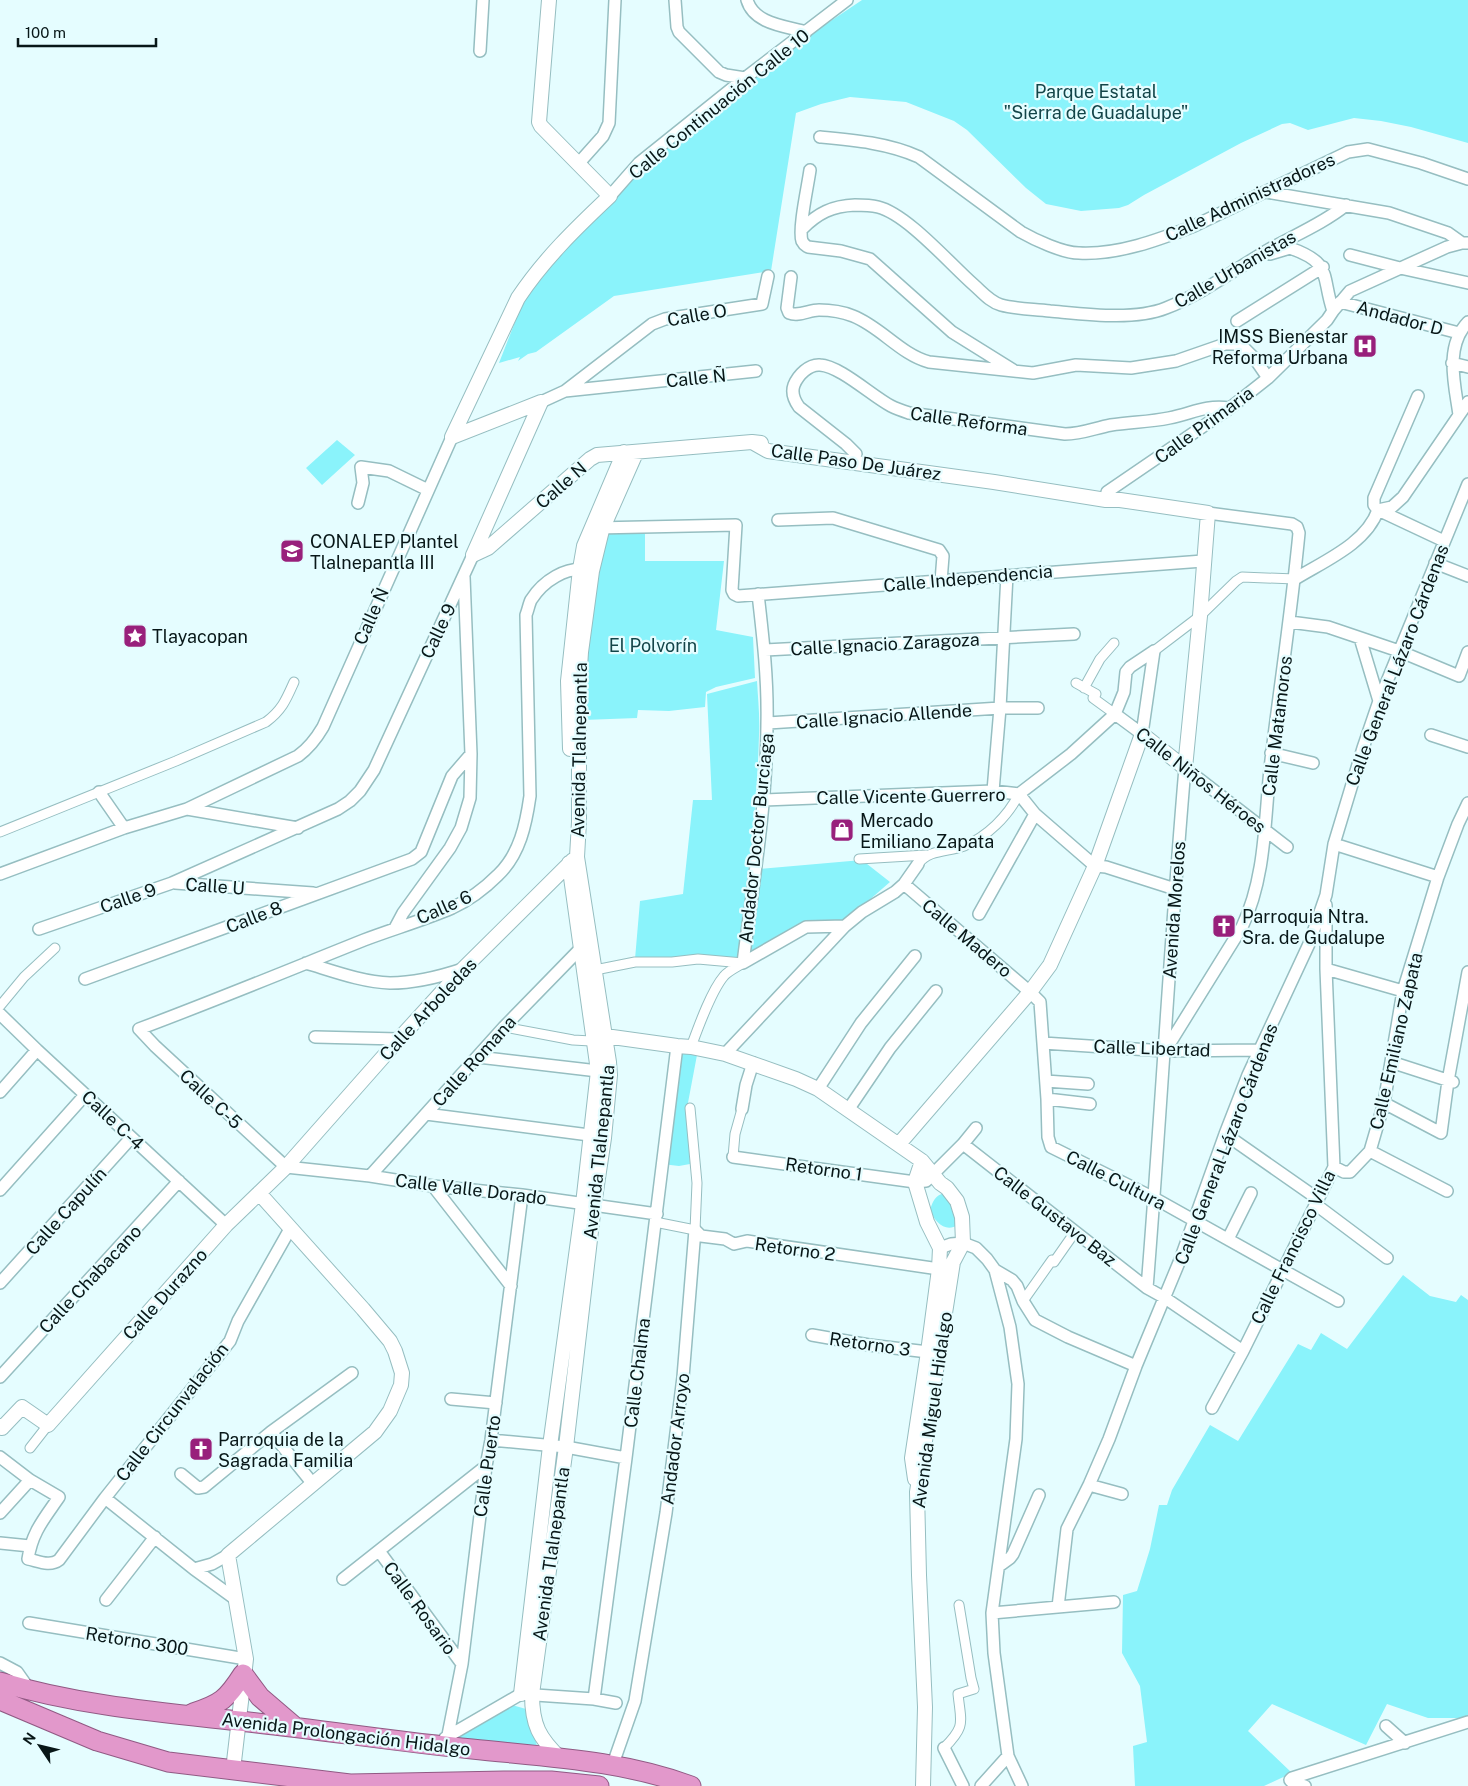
<svg xmlns="http://www.w3.org/2000/svg" width="1468" height="1786" font-family="'Public Sans',sans-serif">
<rect width="100%" height="100%" fill="#e5fdff"/>
<!-- green -->
<path fill="#8af3fb" d="M862,0H1468V143L1411,127L1381,121L1354,118L1308,130L1290,123L1282,124L1241,143L1144,195L1128,205L1119,208L1081,211L1046,204L1026,188L967,130L954,121L906,102L850,97L821,104L796,113L771,271L614,296L536,352L528,354L518,361L520,357L499,363L522,304L587,219L667,147L774,59Z
M337,440L355,455L322,485L306,468Z
M602,530L645,534V561H724L716,630L753,637L755,678L716,687L706,692L705,707L669,711L638,710L637,718L583,720L589,607Z
M757,681C758,699 760,717 759,735C757,810 748,885 738,960L635,959L640,901L683,894L693,800H712L707,694Z
M862,860L890,882L844,922L804,925L747,957L758,869Z
M680,1050L697,1055L687,1108L690,1164L679,1166L662,1164Z
M945,1193L948,1196L958,1225C945,1233 935,1222 930,1210C933,1201 935,1195 945,1193Z
M1403,1275L1430,1296L1456,1302L1461,1295L1468,1300V1718H1428L1387,1704L1366,1745L1272,1704L1248,1731L1292,1773L1264,1786H1135L1133,1746L1147,1742L1140,1686L1122,1653L1123,1595L1137,1591L1150,1549L1159,1505H1167L1172,1490L1210,1425L1238,1441L1298,1344L1311,1350L1321,1333L1347,1349Z
M512,1705L526,1709L538,1749L450,1739Z"/>
<g fill="none" stroke-linecap="round" stroke-linejoin="round">
<!-- pedestrian casing -->
<g stroke="#96bec1" stroke-width="11">
<path id="pedestrian" d="M1154,651L1200,616L1236,581L1242,577L1295,579
M1076,683L1096,694L1093,698L1115,714
M1084,688L1100,659L1114,643
M0,832L176,761L266,722C282,710 286,700 294,682
M859,859L926,855
M918,864C929,849 948,852 964,846C987,837 1008,816 1019,794
M595,970L635,962H672L698,959L743,963
M0,1006L24,977L55,948
M504,1027L573,1040L591,1041L592,1035
M691,1047C698,1028 711,991 724,976C728,971 737,967 743,963
M733,1157L735,1134L742,1109
M655,1222L695,1230L697,1183L690,1108
M1023,1301L1052,1260L1054,1262L1075,1232
M30,1448L48,1425
M944,1748C966,1726 961,1723 958,1694L974,1689L971,1678L959,1605"/>
</g>
<!-- minor casing -->
<g stroke="#96bec1" stroke-width="14">
<path id="minor" d="M675,0L677,27L679,32L719,72L726,75L745,78
M747,0C754,24 785,26 806,32
M480,51L483,0
M820,137C853,140 888,143 919,157L1021,232C1035,240 1063,253 1079,253C1118,255 1158,240 1194,226L1348,152L1368,149L1421,163L1468,179
M578,164L603,136L609,123L615,0
M810,170C808,185 798,229 802,241C804,245 805,245 808,247L841,251L870,259L952,332L1013,370
M1266,192L1389,213L1448,233L1462,243
M610,196L639,163L745,78L847,0
M802,229C818,213 832,206 855,205C863,205 870,205 878,207C907,214 950,264 974,285C982,292 990,302 1001,305C1016,309 1034,309 1050,311C1084,314 1134,321 1166,308C1202,294 1234,270 1268,250C1293,236 1324,223 1346,205
M1270,254L1290,248C1333,263 1321,275 1333,311
M1350,255L1400,268L1468,283
M791,277L787,308L789,313C799,317 809,310 819,310C830,310 843,312 853,316C881,327 900,354 929,362L1033,373L1076,365L1131,368L1176,361L1225,344H1235L1245,349L1255,359L1268,378
M1340,302L1459,333
M1237,321L1323,267
M1452,363L1468,367
M565,391L652,324L665,319L762,304L768,276
M1418,396L1374,498V505L1378,510L1444,541
M541,402L565,391L756,371
M1459,415C1455,385 1444,347 1468,322
M856,454L846,444L799,407C794,400 791,393 794,385C798,375 809,364 820,365C840,366 872,396 891,406C897,409 903,411 909,413L1065,434C1082,434 1095,428 1111,425C1130,422 1150,422 1169,418C1194,413 1203,405 1230,408
M1106,500L1107,492L1230,408L1268,378L1327,320L1333,311L1350,291L1447,247L1462,243H1468
M358,503L363,483L361,467L389,471L428,490
M778,520L833,518L939,550L943,556L941,581
M596,528L736,525L732,590L734,594L738,596L1203,561
M1435,563L1468,576
M588,570C566,566 543,581 531,600C529,604 528,610 526,615L530,796C526,824 520,854 498,875C485,888 469,900 452,908C424,920 393,929 364,940C289,970 214,1001 139,1029L155,1046L286,1167L370,1176L433,1186L522,1195L657,1214
M1295,579C1324,561 1366,544 1378,510L1392,507L1403,497L1468,402
M1290,622L1328,627L1399,651L1459,676L1468,652
M1360,638L1379,701
M765,650L1074,634
M1115,714L1142,734L1154,651
M768,723L1000,708H1038
M1431,735L1468,747
M1271,753L1313,763
M1185,768L1287,847
M993,791L1000,708L1007,575
M99,792L124,828
M1019,794L1071,754L1115,714L1124,692L1126,672L1130,667L1154,651
M764,800L993,791L1019,794L1035,814L1095,866L1106,867L1175,889
M187,809L298,828
M1334,844L1438,877
M0,874L124,828L187,809L298,756C309,748 316,739 323,727L452,437
M175,883L313,893
M904,884L1030,992L1040,1002L1047,1099L1048,1137L1051,1147L1154,1198L1338,1301
M979,914L1035,814
M395,928L403,913L450,848L461,828L470,798L471,754L464,577
M39,929L172,883L338,809L350,801L360,791L374,770L473,555
M306,963C333,971 362,982 390,983C415,983 439,977 463,969
M743,963C753,884 767,804 767,724C768,680 763,637 758,594
M743,963L806,927L845,926
M1326,969L1403,991
M85,979L412,859L421,852L452,776L471,754
M0,1014L37,1050L226,1225
M315,1037L399,1039
M1043,1043L1165,1051L1260,1050
M1165,1051L1242,927C1268,873 1264,810 1272,752C1281,679 1292,606 1299,533L1297,527L1292,524L1208,513
M725,1054L845,926L862,912L895,892L904,884L918,864
M478,1057L598,1071
M1391,1062L1453,1082
M1046,1081L1088,1084
M818,1089L861,1023L915,956
M0,1092L37,1050
M1047,1099L1090,1104
M1384,1103L1441,1133L1448,1081L1468,972
M742,1109L746,1085L753,1063
M848,1110L890,1048L936,991
M426,1114L597,1136
M1225,1134L1318,1199
M963,1144L1147,1288L1165,1298L1243,1351
M1370,1151L1447,1191
M733,1157L915,1182L926,1181L963,1144L976,1128
M1334,1167L1344,1172H1350L1370,1151L1384,1103L1403,991L1438,877L1458,824L1468,803
M370,1176L504,1027L581,948
M433,1186L511,1286
M0,1190L85,1095
M1315,1204L1387,1258
M695,1230L701,1236L725,1239L734,1244L747,1241L939,1269
M1228,1239L1251,1193
M940,1248L951,1244L963,1243L976,1248L987,1259L995,1270L1010,1327L1018,1384L1016,1439L992,1613L994,1653L1008,1756L1022,1786
M995,1270L1012,1280L1017,1286L1023,1301L1035,1320L1068,1337L1136,1366
M0,1283L131,1138
M1147,1288C1161,1115 1170,941 1185,768
M812,1335L869,1345L928,1352
M0,1377L179,1181
M451,1399L496,1403
M1212,1408L1243,1351L1334,1167L1326,969V905
M271,1432L313,1484
M491,1440L566,1447L626,1458
M0,1457L30,1480L59,1497C44,1519 32,1532 28,1559C38,1561 50,1567 59,1560L105,1498L230,1341L238,1321L290,1229
M181,1474L198,1488L204,1487L271,1432L352,1373
M1089,1485L1122,1494
M105,1498L194,1569L234,1598
M0,1513L30,1480
M0,1543L30,1546
M379,1551L462,1664
M999,1566L1010,1558L1013,1554L1039,1495
M194,1569L212,1564L228,1555
M343,1579L486,1466
M106,1600L155,1537
M1058,1607L1067,1529L1089,1485L1109,1439L1136,1366L1180,1260L1225,1134L1248,1075L1309,944L1326,895L1334,844L1363,748L1379,701L1468,484
M992,1613L1114,1602
M29,1623L246,1659
M0,1663L17,1672L29,1689
M594,1699L626,1458L677,1046
M1386,1726L1405,1743
M448,1735L462,1664L486,1466L491,1440L522,1195
M445,1738L521,1694L594,1699L616,1703
M944,1748L963,1786
M613,1764L635,1701L666,1513L683,1377L695,1230
M1290,1780L1292,1778L1468,1722
M1290,1780L1292,1782L1305,1786
M981,1786L1008,1756"/>
</g>
<!-- tertiary casing -->
<g stroke="#96bec1" stroke-width="16">
<path id="tertiary" d="M452,437L518,298C544,259 576,228 610,196L541,126L539,122L549,0
M452,437L541,402
M752,442L768,451L994,482L1106,500H1120L1208,513L1200,616L1185,768
M473,555L488,548L590,459L597,455L752,442L761,443
M473,555L541,402
M570,749L568,681L580,569L584,546L624,452
M598,1035L677,1046L691,1047L725,1054L796,1079L818,1089L922,1161L940,1183L947,1188L957,1201L962,1217L963,1243L953,1262L917,1492L919,1575L925,1707L923,1786
M899,1144L1030,992L1050,965L1095,866L1142,734L1185,768
M0,1426L2,1428L22,1407L48,1425L226,1225L286,1167L399,1039L463,969L573,860
M915,1479L912,1458L928,1352L939,1269L940,1248L927,1222L915,1182L922,1161
M521,1694L550,1446L583,1204L598,1071L569,863
M561,1759C539,1738 532,1725 532,1694L566,1447L594,1205L604,1138L610,1075L609,1062L577,857L579,822V683L581,652L592,571L602,530L636,453
M233,1770L246,1659L228,1555L375,1432L390,1411L401,1385L402,1373L395,1351L390,1341L363,1309L259,1193"/>
</g>
<!-- trunk casing -->
<g stroke="#915a84" stroke-width="21">
<path id="trunk" d="M0,1682C84,1707 171,1713 257,1723C329,1731 400,1742 472,1749C546,1757 621,1760 691,1786
M0,1700L97,1741L168,1762L350,1784L504,1781H551L599,1786
M193,1713C221,1704 227,1699 243,1674L260,1697L295,1727"/>
</g>
<!-- pedestrian -->
<use href="#pedestrian" stroke="#fff" stroke-width="9"/>
<!-- minor -->
<use href="#minor" stroke="#fff" stroke-width="11"/>
<!-- tertiary -->
<use href="#tertiary" stroke="#fff" stroke-width="14"/>
<!-- trunk -->
<use href="#trunk" stroke="#e298cb" stroke-width="19"/>
</g>
<!-- icons -->
<defs>
<g id="hospital-square" transform="scale(1.25)"><rect x="-9" y="-9" width="18" height="18" rx="4" fill="#98207b" stroke="#e5fdff"/><path d="M-5-5h3v3.5h4V-5h3V5h-3V1.5h-4V5h-3Z" fill="#fff"/></g>
<g id="university-square" transform="scale(1.25)"><rect x="-9" y="-9" width="18" height="18" rx="4" fill="#98207b" stroke="#e5fdff"/><path d="M0-5L7-2L0 1L-7-2ZM-4 1L0 2.5L4 1V4Q0 6-4 4Z" fill="#fff"/></g>
<g id="sight-square" transform="scale(1.25)"><rect x="-9" y="-9" width="18" height="18" rx="4" fill="#98207b" stroke="#e5fdff"/><path d="M0-6L1.8-2.2L6-1.7L2.9 1.2L3.7 5.4L0 3.3L-3.7 5.4L-2.9 1.2L-6-1.7L-1.8-2.2Z" fill="#fff"/></g>
<g id="shop-square" transform="scale(1.25)"><rect x="-9" y="-9" width="18" height="18" rx="4" fill="#98207b" stroke="#e5fdff"/><path d="M-5-2.5h2.3a2.7 3.5 0 0 1 5.4 0H5L5.5 6h-11ZM-1.5-2.5h3a1.5 2.3 0 0 0-3 0Z" fill="#fff"/></g>
<g id="church-square" transform="scale(1.25)"><rect x="-9" y="-9" width="18" height="18" rx="4" fill="#98207b" stroke="#e5fdff"/><path d="M-1.2-6h2.4v3.5h3.3v2.4h-3.3V6h-2.4V-.1h-3.3v-2.4h3.3Z" fill="#fff"/></g>
</defs>
<g fill-rule="evenodd">
<use href="#hospital-square" x="1365" y="346"/>
<use href="#university-square" x="292" y="551"/>
<use href="#sight-square" x="135" y="636"/>
<use href="#shop-square" x="842" y="830"/>
<use href="#church-square" x="1224" y="926"/>
<use href="#church-square" x="201" y="1449"/>
</g>
<g text-anchor="middle" dominant-baseline="central" stroke-width="4.5" stroke-linejoin="round" paint-order="stroke">
<!-- park labels -->
<g font-size="18" fill="#134549" stroke="#e5fdff">
<text x="1096" y="91">Parque Estatal<tspan x="1096" dy="21">"Sierra de Guadalupe"</tspan></text>
<text x="653" y="645">El Polvorín</text>
</g>
<!-- street labels -->
<g font-size="18" fill="#081718" stroke="#e5fdff">
<text transform="translate(719 104) rotate(-39)">Calle Continuación Calle 10</text>
<text transform="translate(1250 197) rotate(-25)">Calle Administradores</text>
<text transform="translate(1235 269) rotate(-30)">Calle Urbanistas</text>
<text transform="translate(697 315) rotate(-10)">Calle O</text>
<text transform="translate(1400 318) rotate(15)">Andador D</text>
<text transform="translate(696 378) rotate(-6)">Calle Ñ</text>
<text transform="translate(969 421) rotate(8)">Calle Reforma</text>
<text transform="translate(1204 425) rotate(-36)">Calle Primaria</text>
<text transform="translate(856 462) rotate(8)">Calle Paso De Juárez</text>
<text transform="translate(561 485) rotate(-41)">Calle N</text>
<text transform="translate(968 578) rotate(-5)">Calle Independencia</text>
<text transform="translate(371 616) rotate(-66)">Calle Ñ</text>
<text transform="translate(438 631) rotate(-65)">Calle 9</text>
<text transform="translate(885 644) rotate(-3)">Calle Ignacio Zaragoza</text>
<text transform="translate(1397 665) rotate(-69)">Calle General Lázaro Cárdenas</text>
<text transform="translate(884 716) rotate(-4)">Calle Ignacio Allende</text>
<text transform="translate(1277 726) rotate(-83)">Calle Matamoros</text>
<text transform="translate(579 750) rotate(-89)">Avenida Tlalnepantla</text>
<text transform="translate(1201 780) rotate(38)">Calle Niños Héroes</text>
<text transform="translate(911 796) rotate(-1)">Calle Vicente Guerrero</text>
<text transform="translate(756 838) rotate(-84)">Andador Doctor Burciaga</text>
<text transform="translate(215 886) rotate(4)">Calle U</text>
<text transform="translate(128 898) rotate(-19)">Calle 9</text>
<text transform="translate(444 907) rotate(-24)">Calle 6</text>
<text transform="translate(1174 910) rotate(-86)">Avenida Morelos</text>
<text transform="translate(254 917) rotate(-21)">Calle 8</text>
<text transform="translate(967 938) rotate(40)">Calle Madero</text>
<text transform="translate(428 1009) rotate(-47)">Calle Arboledas</text>
<text transform="translate(1396 1041) rotate(-77)">Calle Emiliano Zapata</text>
<text transform="translate(1152 1048) rotate(2)">Calle Libertad</text>
<text transform="translate(474 1061) rotate(-48)">Calle Romana</text>
<text transform="translate(211 1099) rotate(43)">Calle C-5</text>
<text transform="translate(113 1120) rotate(43)">Calle C-4</text>
<text transform="translate(1226 1144) rotate(-69)">Calle General Lázaro Cárdenas</text>
<text transform="translate(599 1152) rotate(-84)">Avenida Tlalnepantla</text>
<text transform="translate(824 1169) rotate(8)">Retorno 1</text>
<text transform="translate(1116 1180) rotate(27)">Calle Cultura</text>
<text transform="translate(471 1189) rotate(7)">Calle Valle Dorado</text>
<text transform="translate(66 1211) rotate(-48)">Calle Capulín</text>
<text transform="translate(1055 1216) rotate(38)">Calle Gustavo Baz</text>
<text transform="translate(1293 1247) rotate(-64)">Calle Francisco Villa</text>
<text transform="translate(795 1249) rotate(8)">Retorno 2</text>
<text transform="translate(90 1279) rotate(-47)">Calle Chabacano</text>
<text transform="translate(165 1294) rotate(-48)">Calle Durazno</text>
<text transform="translate(870 1344) rotate(8)">Retorno 3</text>
<text transform="translate(637 1373) rotate(-83)">Calle Chalma</text>
<text transform="translate(932 1410) rotate(-82)">Avenida Miguel Hidalgo</text>
<text transform="translate(172 1412) rotate(-52)">Calle Circunvalación</text>
<text transform="translate(675 1439) rotate(-83)">Andador Arroyo</text>
<text transform="translate(487 1466) rotate(-82)">Calle Puerto</text>
<text transform="translate(551 1554) rotate(-82)">Avenida Tlalnepantla</text>
<text transform="translate(420 1608) rotate(54)">Calle Rosario</text>
<text transform="translate(137 1641) rotate(9)">Retorno 300</text>
<text transform="translate(346 1734) rotate(7)">Avenida Prolongación Hidalgo</text>
</g>
<!-- poi labels -->
<g font-size="18" fill="#081718" stroke="#e5fdff" text-anchor="start">
<text x="1348" y="336" text-anchor="end">IMSS Bienestar<tspan x="1348" dy="21">Reforma Urbana</tspan></text>
<text x="310" y="541">CONALEP Plantel<tspan x="310" dy="21">Tlalnepantla III</tspan></text>
<text x="152" y="636">Tlayacopan</text>
<text x="860" y="820">Mercado<tspan x="860" dy="21">Emiliano Zapata</tspan></text>
<text x="1242" y="916">Parroquia Ntra.<tspan x="1242" dy="21">Sra. de Gudalupe</tspan></text>
<text x="218" y="1439">Parroquia de la<tspan x="218" dy="21">Sagrada Familia</tspan></text>
</g>
</g>
<!-- north arrow -->
<g transform="translate(40 1746) rotate(305)" stroke="#e5fdff" stroke-width="4" paint-order="stroke">
<path d="M0-4L9 19L0 12L-9 19Z" fill="#081718"/>
<text y="-8" font-size="14" font-weight="bold" text-anchor="middle" fill="#081718">N</text>
</g>
<!-- scale -->
<path d="M18 38v8h138v-8" fill="none" stroke="#081718" stroke-width="2.5"/>
<text x="25" y="38" font-size="15" fill="#081718" stroke="#e5fdff" stroke-width="4" paint-order="stroke">100 m</text>
</svg>
